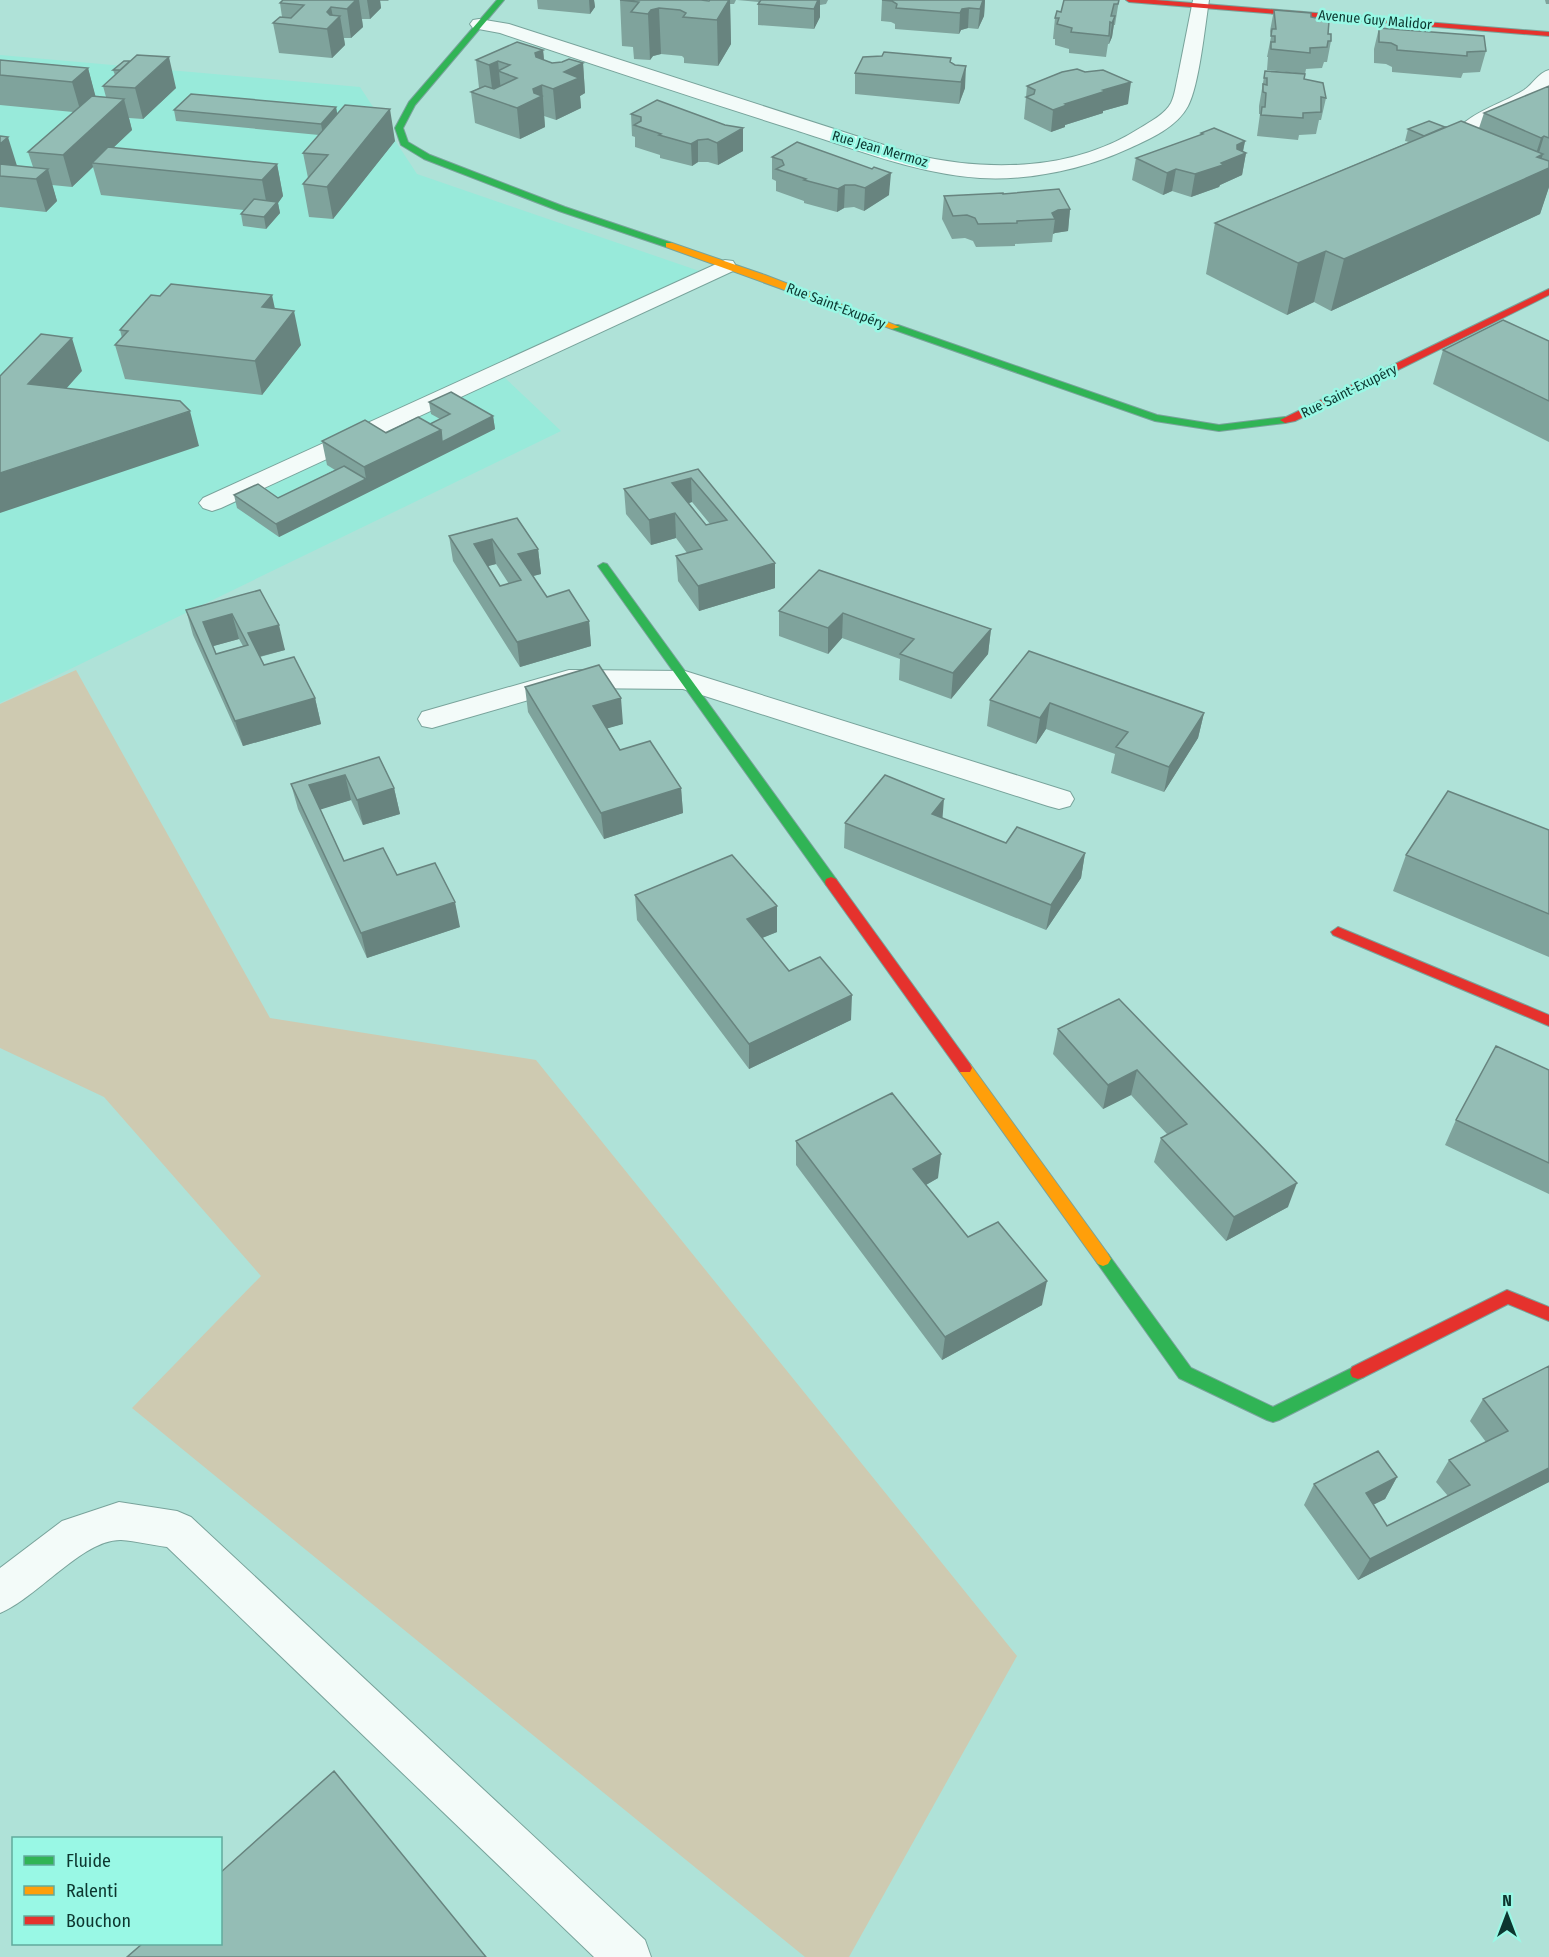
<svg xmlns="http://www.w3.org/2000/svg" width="1549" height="1957" font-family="'Fira Sans Condensed',sans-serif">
<rect width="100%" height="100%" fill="#afe2d8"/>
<!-- built -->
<path fill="#98eada" d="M0,55L360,87L417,174L708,274L503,376L561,431L0,703Z"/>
<!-- green -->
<path fill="#cecab1" d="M76,670L270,1018L536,1060L1017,1656L849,1957H805L132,1408L261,1276L104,1097L0,1048V704Z"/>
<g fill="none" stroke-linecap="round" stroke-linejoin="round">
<!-- lane casing -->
<g stroke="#78a39b" stroke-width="2">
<path id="lane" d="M1549,70V86L1543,92L1489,121L1469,137L1549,171V184L1460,148L1450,138C1468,112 1498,106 1524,90C1533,84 1539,72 1549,70Z
M119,1502L177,1511L191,1517L645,1940L651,1957H594L167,1547C152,1545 136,1541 121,1540C83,1539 37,1598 0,1613V1568L62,1521Z"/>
</g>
<!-- street casing -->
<g stroke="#78a39b" stroke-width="2">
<path id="street" d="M1193,0H1209C1205,26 1199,86 1188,106C1177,127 1150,139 1130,148C1085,169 1030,181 980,178C916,174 853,148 792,129C695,98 597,66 500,33L473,28L470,24L473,20L479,19L509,24L915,155C989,172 1073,171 1140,128C1150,122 1165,114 1171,103C1175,95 1176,84 1178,76C1183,51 1188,25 1193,0Z
M725,260L733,261L736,266L733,271L221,508L212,511L203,508L199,503L203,498Z
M569,670L685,671L1070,792L1074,799L1070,806L1059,809L1048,806L683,689L570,688L432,728L422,726L418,719L422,712Z"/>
</g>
<!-- fast casing -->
<g stroke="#78a39b" stroke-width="2">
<path id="fast" d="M497,0H504L415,105L403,128L408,142L430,155L565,207L672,243V247H666L559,211L424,159L401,145L395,128L409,102Z
M892,325H898L1157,415L1219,425L1285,417L1290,420L1285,423L1219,431L1155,421L892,329Z
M603,563L607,564L836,879L837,882L836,885H826L598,566Z
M1103,1252L1108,1254L1191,1368L1273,1407L1358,1365L1364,1367L1366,1372L1364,1377L1279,1420L1273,1422L1267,1420L1179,1378L1098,1264L1095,1259L1098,1254Z"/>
</g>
<!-- slow casing -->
<g stroke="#78a39b" stroke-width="2">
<path id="slow" d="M666,243H672L765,275L900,327L892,329L666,247Z
M965,1063L970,1064L1108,1254L1111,1259L1108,1264L1103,1266L1098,1264L960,1072L958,1068L960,1064Z"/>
</g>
<!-- jam casing -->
<g stroke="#78a39b" stroke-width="2">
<path id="jam" d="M1126,0H1155L1549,32V36L1129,2Z
M1549,289V295L1295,421L1285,423L1280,420Z
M831,877L836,879L970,1064L972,1068L970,1072H960L826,885L825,882L826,879Z
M1338,927L1549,1015V1026L1333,935L1331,932Z
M1507,1290L1549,1307V1321L1508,1304L1364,1377L1358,1379L1352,1377L1350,1372L1352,1367Z"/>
</g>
<!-- lane -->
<use href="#lane" fill="#f3fbf9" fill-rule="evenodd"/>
<!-- street -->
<use href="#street" fill="#f3fbf9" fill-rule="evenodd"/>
<!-- fast -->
<use href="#fast" fill="#30b455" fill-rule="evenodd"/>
<!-- slow -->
<use href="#slow" fill="#ff9f0a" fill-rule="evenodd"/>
<!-- jam -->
<use href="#jam" fill="#e5322d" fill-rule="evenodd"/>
</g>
<!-- wall -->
<path fill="#7fa39c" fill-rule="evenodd" d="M283,0H389L388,1H380L381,8L370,19H362L363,27L351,38H344L345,45L332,58L279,53L273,23L282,17L280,3Z
M537,0H594L595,7L590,14L538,9Z
M620,0L709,1L710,0H736L734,4H730L731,44L718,66L684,63V58L682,56L661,54L653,56L650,60L634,59L633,47L622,46Z
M737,0H828L826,4L820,5V17L814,29L758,25V4L759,2Z
M882,0H985L984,16L978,29L968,28L961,30L959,34L895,29V24L891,22L881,21Z
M1119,0L1115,25H1114L1112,37L1109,44H1108L1106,57L1069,53V49L1055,45V39H1053L1055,18L1061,12Z
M1545,0H1549V4H1546Z
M1274,10L1311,17L1328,34L1331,41L1327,62H1324L1322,68L1306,69L1305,74L1267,70L1268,57H1267L1271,37L1270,31Z
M1379,28L1486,51L1480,72L1463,73L1461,78L1392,72V67L1386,64L1374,63V49Z
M543,50L544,60L552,63H583L585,93L580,96L581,108L556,120L544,116L545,127L520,139L475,123L471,92L479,88L476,60Z
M951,58L950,63L965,88L959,104L855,94V73Z
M0,60L88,68L95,96L106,97L103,86L115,75L113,70L124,61L176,88L143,119L129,118L132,130L113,148L277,164L283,196L278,203L280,213L266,229L243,226L241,214L244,210L101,195L93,167L72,187L52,185L57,201L46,212L0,207V136L17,166L33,167L28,152L73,112L0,105Z
M1265,71L1304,79L1326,98L1321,120H1319L1316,134L1299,135L1298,140L1257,136L1260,114H1259V106Z
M1027,86L1128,104L1103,111V113L1065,125V127L1051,132L1024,119Z
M1549,86V187L1540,214L1331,311L1314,302L1287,315L1206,274L1215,223L1409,142L1405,141L1408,129L1445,128H1479L1484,113Z
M336,107L337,115L395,141L333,219L309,217L303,184L308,178L303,153L319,135L176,121L174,110Z
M631,114L743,151L718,165L708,162H698L692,166L660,158V155L635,147V137L632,136Z
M1201,133L1245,141L1243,152L1246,153L1242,175L1220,185L1219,187L1191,197L1172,191L1163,195L1132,180L1136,158L1201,135Z
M772,157L889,195L864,211L854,207L844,208L837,212L804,203V201L776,191V181L772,179Z
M944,196L1070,209L1068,231L1055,233L1053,234L1052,242L1015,244V246L976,247L973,241L965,238L952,239L942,219Z
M275,309L301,345L262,395L125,379L115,345L122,338L120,330Z
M1549,341V442L1433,384L1443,350Z
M429,402L493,416L495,429L279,537L237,508L234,495L278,498L335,470L327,465L322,441L386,433L430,424L440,419L431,414Z
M698,469L775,588L699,611L678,581L676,556L687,553L676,538L651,545L626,514L624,489ZM692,502L710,524L706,525L689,503Z
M517,518L538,549L541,574L533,576L547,597L589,621L591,646L520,667L453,561L449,536ZM496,564L509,584L500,586L488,566Z
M819,570L991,629L988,654L951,699L899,680L900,659L842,638L828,654L779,636V611Z
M260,590L285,650L260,657L264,665L315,698L321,724L243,746L193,635L186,610ZM239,639L243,646L216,654L213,646Z
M525,687L623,724L607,728L620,750L681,788L683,813L604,839L528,712Z
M990,700L1204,713L1198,738L1164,792L1111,773L1115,754L1046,729L1036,744L987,726Z
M379,757L394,788L400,814L363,825L351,800L320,809L344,861L397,875L460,927L367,958L298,809L291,784Z
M942,818L1006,843L1085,853L1081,878L1046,930L844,848L845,823Z
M1549,830V957L1393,891L1406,855Z
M635,895L777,906V932L762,938L789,971L851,1020L749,1069L637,920Z
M1119,999L1288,1207L1226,1241L1154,1162L1161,1138L1167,1134L1131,1095L1103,1109L1053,1054L1058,1029Z
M1549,1070V1194L1445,1145L1456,1120Z
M796,1141L938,1178L926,1185L968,1237L1042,1305L942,1360L796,1165Z
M1549,1366V1482L1358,1580L1304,1505L1314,1484L1397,1477L1385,1499L1373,1505L1387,1526L1448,1496L1436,1482L1449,1460L1486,1442L1470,1421L1483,1399Z"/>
<!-- shaded-wall -->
<path fill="#68847f" d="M356,0H359L363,27L351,38L347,9Z
M367,0H380L381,8L370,19Z
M589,0H594L595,7L590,14Z
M729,0H730L731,44L718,66L717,20Z
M818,0H820V17L814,29V9Z
M983,0H985L984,16L978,29L980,9Z
M331,7L334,22L340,16L345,45L332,58L327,29V12Z
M659,8L661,54L653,56L650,60L648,14L651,10Z
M969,8L968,28L961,30L959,34L960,13L962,9Z
M1115,16L1112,37L1109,44L1112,23Z
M543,50L546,80L538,84L535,53Z
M169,57L176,88L143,119L135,88Z
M498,61L501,92L493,96L489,65Z
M583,63L585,93L580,96L581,108L556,120L553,89L564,72Z
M966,66L965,88L959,104L961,82Z
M88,68L96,98L81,113L72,82Z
M1131,82L1128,104L1103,111V113L1065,125V127L1051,132L1053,110L1065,104L1103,90Z
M542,85L545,127L520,139L517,108L533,89Z
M124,99L132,130L96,164L92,163L93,167L72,187L63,155Z
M336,107L338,118L323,135L321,124Z
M390,109L395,141L333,219L327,187Z
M743,128V151L718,165L717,143Z
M1544,136L1538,156L1543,154L1537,173L1549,168V187L1540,214L1331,311L1344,259L1534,160L1541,138Z
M8,137L18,169L0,176V144Z
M698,140V162L692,166L691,144Z
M1245,141L1242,155L1246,153L1242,175L1220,185L1219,187L1191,197L1195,174L1221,163L1237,145Z
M277,164L283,196L278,203L280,213L266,229L264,217L268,211L262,180Z
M48,169L57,201L46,212L36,179Z
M1176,169L1172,191L1163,195L1167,173Z
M891,173L889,195L864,211L865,188Z
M845,185L844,208L837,212L838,189Z
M1070,209L1068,231L1055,233L1053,234L1055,219L1052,213L1058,210Z
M1326,251L1314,302L1287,315L1298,263Z
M272,295L279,328L262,307Z
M294,311L301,345L262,395L255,361Z
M72,338L82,371L40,418L28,384Z
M190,411L199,446L0,513V473Z
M493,416L495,429L279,537L276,524L366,479L364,467L441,430Z
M691,478L692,502L674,508L672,483Z
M675,513L676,538L651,545L649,520Z
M492,539L496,564L477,569L474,544Z
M538,549L541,574L521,579L518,554Z
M775,563V588L699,611L698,586Z
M843,613L842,638L828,654V628Z
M232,614L239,639L210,647L203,622Z
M589,621L591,646L520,667L517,642Z
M279,625L285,650L254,658L248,633Z
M991,629L988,654L951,699L953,673Z
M315,698L321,724L243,746L235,721Z
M621,698L623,724L595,732L593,706Z
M1050,703L1046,729L1036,744L1040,718Z
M1204,713L1198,738L1164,792L1169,767Z
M345,775L351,800L316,811L309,785Z
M394,788L400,814L363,825L357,800Z
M681,788L683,813L604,839L601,813Z
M944,799L942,824L932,814Z
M1085,853L1081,878L1046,930L1051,905Z
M455,902L460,927L367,958L361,933Z
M777,906V932L747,944V919Z
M852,995L851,1020L749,1069V1044Z
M1137,1070L1131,1095L1103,1109L1108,1085Z
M941,1154L938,1178L910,1194L913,1169Z
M1297,1183L1288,1207L1226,1241L1234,1217Z
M1047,1281L1042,1305L942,1360L945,1337Z
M1549,1468V1482L1358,1580L1370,1559Z
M1397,1477L1385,1499L1354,1514L1366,1493Z"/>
<!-- building -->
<path fill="#94bdb5" stroke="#68847f" stroke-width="1.5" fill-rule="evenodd" d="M283,0H356L347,9L331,7L327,12L330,15L340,16L327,29L273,23L280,17L291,18L304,5L280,3Z
M620,0H701L709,1L710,0H729L717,20L683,17L686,13L680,10L659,8L651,10L648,14L631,12L639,2Z
M761,0H818L814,9L758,4Z
M882,0H983L980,9L969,8L962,9L960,13L896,8L897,4L892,1Z
M1064,0H1119L1118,4H1114L1111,16H1115L1112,23L1110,22L1109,36L1071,32L1072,28L1057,24L1059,18H1055L1057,11L1061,12Z
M1274,10L1311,13V17L1329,21L1328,34H1331V41H1328L1327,47L1310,48V53L1271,49V42H1275V36H1271L1272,29H1276Z
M1379,28L1484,36L1486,51L1467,52V56L1397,50V46L1391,43L1379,42Z
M517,42L543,50L535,53L536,57L552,63L562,62L569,59L583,63L564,72L579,78L553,89L542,85L533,89L534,93L542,96L517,108L471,92L485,86L494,89L517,78L498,71L510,65L498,61L489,65L476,60Z
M884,52L951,58L950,62L955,65L966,66L961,82L855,73L863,57L882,56Z
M137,55L169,57L135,88L103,86Z
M0,60L88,68L72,82L0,75Z
M124,61H130L120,70H113Z
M1077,69L1085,72L1103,70L1131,82L1103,90L1106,91L1065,104L1067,105L1053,110L1026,97L1034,94L1035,90L1027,86L1062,72Z
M1265,71L1305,74L1304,79L1323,83L1326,98L1321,97V112L1303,113V118L1261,115L1262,107H1265L1266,93L1263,92V84L1267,85V78H1264Z
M1549,86V138L1544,136L1541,138L1484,113Z
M191,94L336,107L321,124L174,110Z
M92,96L124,99L63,155L28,152Z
M657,100L725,125L743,128L717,143L708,139L698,140L691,144L659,135L661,134L634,125L641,121V117L631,114Z
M345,105L390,109L327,187L303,184L328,155L303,153Z
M1429,121L1445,127L1424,136L1408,129Z
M1461,121L1543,154L1537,157L1549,161V168L1344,259L1326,251L1298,263L1215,223Z
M1214,128L1245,141L1237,145V149L1246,153L1221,163L1223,165L1195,174L1176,169L1167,173L1136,158L1203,134L1201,133Z
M0,136L8,137L0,144Z
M797,142L872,169L874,167L891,173L865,188L855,185H845L838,189L804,180L806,179L776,169L784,165L782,160L772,157Z
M108,147L277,164L262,180L92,163Z
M0,164L48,169L36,179L0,176Z
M1059,189L1070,209L1058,210L1052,213L1055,219L1017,221V223L978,224L975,218L967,215L953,216L944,196L1003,193V194Z
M254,199L277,202L264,217L241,214Z
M171,284L272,295L262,307L294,311L255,361L115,345L128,331L120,330L151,295L160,296Z
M1503,320L1549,341V401L1443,350Z
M41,334L72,338L28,384L180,401L190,411L0,473V376Z
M451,392L493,416L442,442L441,430L430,424L450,414L429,402Z
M418,417L441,430L364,467L322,441L365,420L386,433Z
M344,466L366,479L276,524L234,495L258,484L278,498Z
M698,469L775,563L698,586L676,556L702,549L675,513L649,520L624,489ZM691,478L727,520L706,525L672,483Z
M517,518L538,549L518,554L547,597L569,590L589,621L517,642L449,536ZM492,539L521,580L500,586L474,544Z
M819,570L991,629L953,673L900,654L914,639L843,613L828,628L779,611Z
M260,590L279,625L248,633L264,665L294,657L315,698L235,721L186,610ZM232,614L248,645L216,654L203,622Z
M1029,651L1204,713L1169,767L1116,747L1128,732L1050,703L1040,718L990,700Z
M599,665L621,698L593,706L620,750L650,741L681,788L601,813L525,687Z
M379,757L394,788L357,800L345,775L309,785L344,861L383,848L397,875L435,863L455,902L361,933L291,784Z
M885,775L944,799L932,814L1006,843L1017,827L1085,853L1051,905L845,823Z
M1448,791L1549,830V914L1406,855Z
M732,855L777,906L747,919L789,971L820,957L852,995L749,1044L635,895Z
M1119,999L1297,1183L1234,1217L1161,1138L1187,1124L1137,1070L1108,1085L1058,1029Z
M1496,1046L1549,1070V1163L1456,1120Z
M892,1093L941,1154L913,1169L968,1237L998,1222L1047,1281L945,1337L796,1141Z
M1549,1366V1468L1370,1559L1314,1484L1378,1451L1397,1477L1366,1493L1387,1526L1470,1485L1449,1460L1508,1431L1483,1399Z
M334,1771L486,1957H127L142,1944H220V1873Z"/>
<g text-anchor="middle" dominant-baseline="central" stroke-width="5" stroke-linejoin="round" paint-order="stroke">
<!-- far-street labels -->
<g font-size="14" fill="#0c362f" stroke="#99f8e5">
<text transform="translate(1375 20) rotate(5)">Avenue Guy Malidor</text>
<text transform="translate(880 149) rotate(16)">Rue Jean Mermoz</text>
<text transform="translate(836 306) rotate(21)">Rue Saint-Exupéry</text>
<text transform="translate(1349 391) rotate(-26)">Rue Saint-Exupéry</text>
</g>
</g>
<!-- legend -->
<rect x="12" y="1837" width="210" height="108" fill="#99f8e5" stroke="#61aa9c" stroke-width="1.5"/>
<rect x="24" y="1856" width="30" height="9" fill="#30b455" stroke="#61aa9c" stroke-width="1.5"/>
<text x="66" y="1867" font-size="18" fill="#0c362f">Fluide</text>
<rect x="24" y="1886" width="30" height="9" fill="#ff9f0a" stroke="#61aa9c" stroke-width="1.5"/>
<text x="66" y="1897" font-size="18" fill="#0c362f">Ralenti</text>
<rect x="24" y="1916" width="30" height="9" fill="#e5322d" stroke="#61aa9c" stroke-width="1.5"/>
<text x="66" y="1927" font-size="18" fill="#0c362f">Bouchon</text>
<!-- north arrow -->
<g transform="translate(1507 1915)" stroke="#99f8e5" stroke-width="4.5" paint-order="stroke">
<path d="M0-4.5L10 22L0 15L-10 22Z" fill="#0c362f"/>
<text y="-9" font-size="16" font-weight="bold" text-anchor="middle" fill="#0c362f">N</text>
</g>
</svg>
